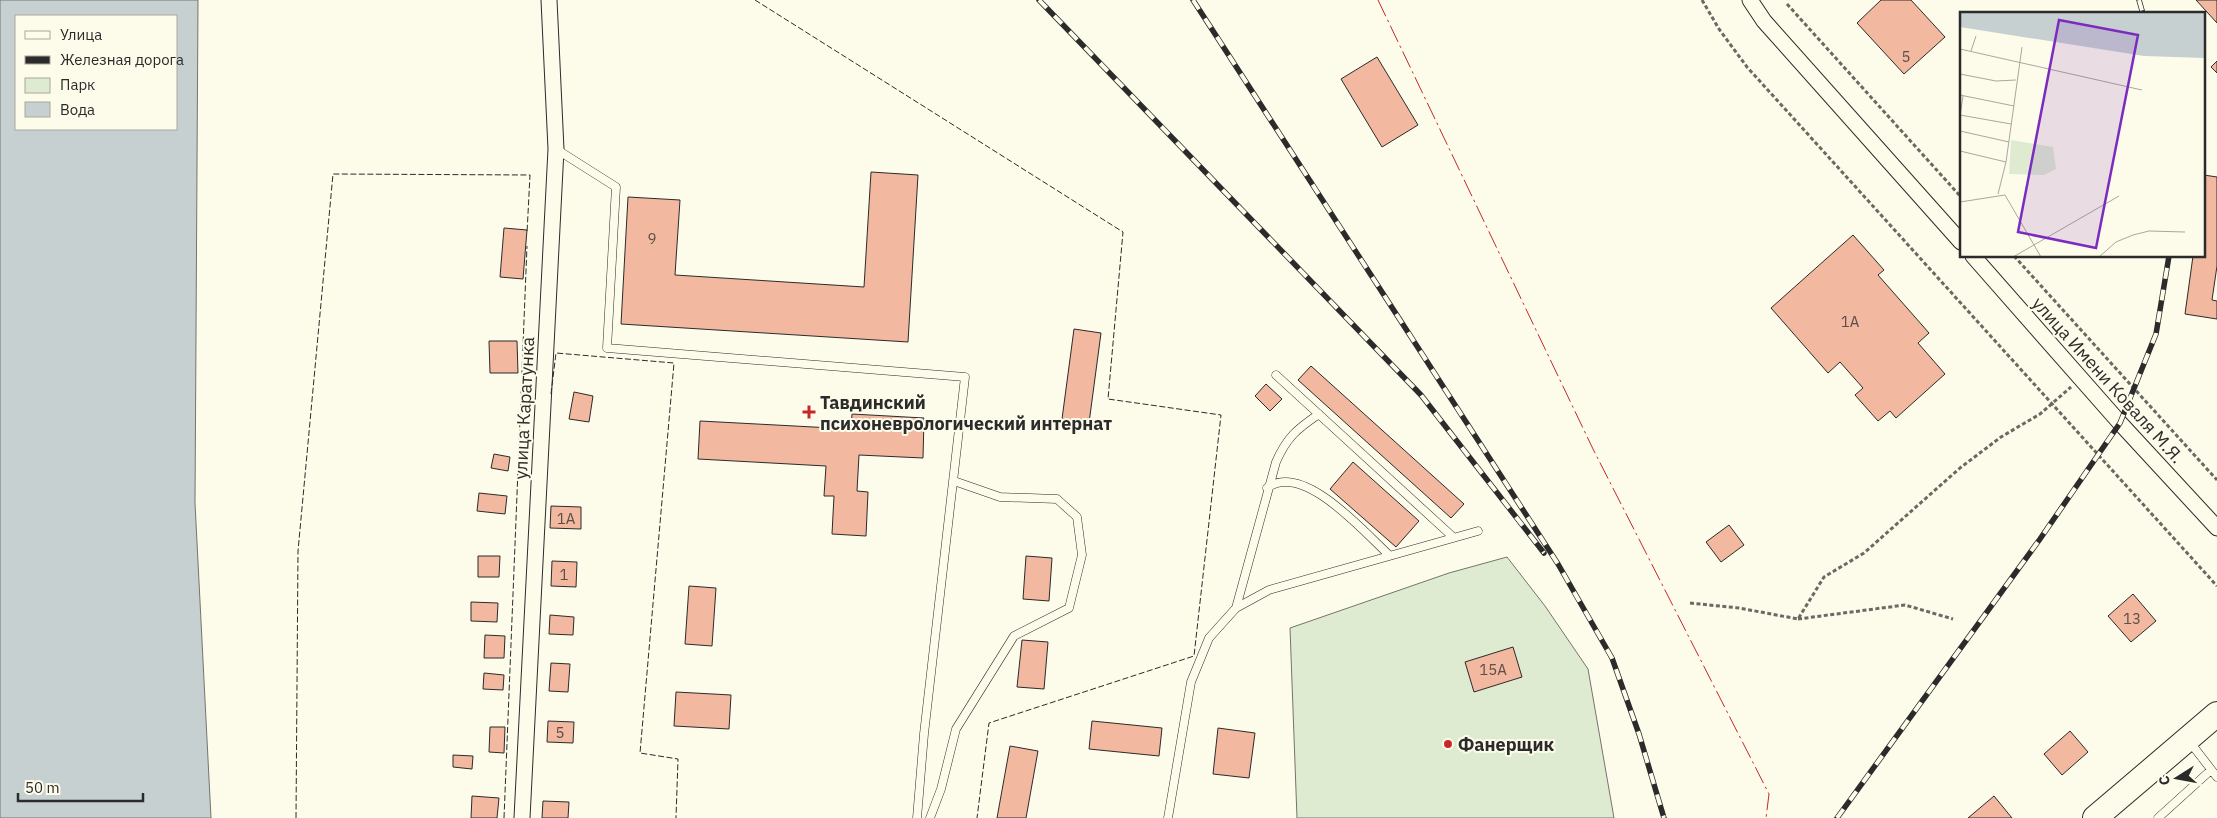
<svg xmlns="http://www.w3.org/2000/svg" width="2217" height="818" font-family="'IBM Plex Sans',sans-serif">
<rect width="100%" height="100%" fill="#fdfbea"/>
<!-- green -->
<path fill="#deebd1" stroke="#74746e" d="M1507,557L1545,606L1588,669L1614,818H1297L1290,628L1449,573Z"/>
<!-- water -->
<path fill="#c7d0d0" stroke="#74746e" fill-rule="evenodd" d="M0,0H198L195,503L211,818H0ZM16,16H176V129H16Z"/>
<!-- building -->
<path fill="#f2b8a0" stroke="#2b2b2b" d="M1881,0H1911L1945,37L1904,74L1857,23Z
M2196,0H2217V23Z
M1377,57L1418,125L1382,147L1341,79Z
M2217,61V73L2211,67Z
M871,172L918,175L908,342L621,324L628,197L680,200L675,275L864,287Z
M2204,175L2217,177V266L2212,300L2217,301V319L2185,314L2193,256H2203Z
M504,228L527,230L523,279L500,277Z
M1853,235L1884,270L1878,275L1929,333L1918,343L1945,374L1896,418L1890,411L1878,421L1855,395L1863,388L1840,362L1828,373L1771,308Z
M1074,329L1101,333L1089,423L1062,419Z
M489,341H517L518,373H490Z
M1311,366L1464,504L1451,518L1298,380Z
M1266,384L1282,399L1270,411L1255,396Z
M574,392L593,396L589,422L569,419Z
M852,414L924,418L923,458L859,455L857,491L868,492L866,536L832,534L834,496H824L826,466L698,459L700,421L851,429Z
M494,454L510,457L508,471L491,468Z
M1353,462L1419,521L1396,547L1330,489Z
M479,493L507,496L505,514L477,511Z
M551,506L581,507V529L550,528Z
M1729,525L1744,545L1721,562L1706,542Z
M478,556H500L499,577H478Z
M1026,556L1052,558L1049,601L1023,599Z
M552,561L577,562L576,587L551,586Z
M689,586L716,588L712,646L685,644Z
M2133,594L2156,621L2131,642L2108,616Z
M471,602L498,603L497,622L471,621Z
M550,615L574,617L573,635L549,634Z
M485,635L505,636L504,658H484Z
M1022,640L1048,642L1044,689L1017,687Z
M1513,647L1522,677L1474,692L1465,662Z
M551,663L570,664L568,692L549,691Z
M484,673L504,675L503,690L483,689Z
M676,692L731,695L729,729L674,726Z
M548,721L574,722L573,743L547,742Z
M1092,721L1162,728L1159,756L1089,749Z
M490,727H505L504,753L489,752Z
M1218,728L1255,733L1249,778L1213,774Z
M2070,731L2088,752L2062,775L2044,754Z
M1010,746L1038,751L1026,818H997Z
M453,755L473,756L472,769L453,767Z
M472,796L499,798L497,818H471Z
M1994,796L2012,818H1968Z
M543,801L569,802L568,818H542Z"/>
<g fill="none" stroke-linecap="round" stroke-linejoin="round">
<!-- lane casing -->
<g stroke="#2b2b2b" stroke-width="9">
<path id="lane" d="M556,149L616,187L607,348L965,377L924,734L917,818
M1276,375L1453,537
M1267,488C1303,461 1364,532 1389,555
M1236,608L1276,462C1287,437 1297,429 1319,414
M2189,741L2217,777
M930,818L941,789L956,729L1014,636L1069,608L1082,555L1077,517L1057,499L1000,497L954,481
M1168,818L1191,682L1209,638L1236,608L1269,590L1478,531
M2158,818L2211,770"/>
</g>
<!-- street casing -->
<g stroke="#2b2b2b" stroke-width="17">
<path id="street" d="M1750,0L1764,21L1961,242
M1973,256L2120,423L2217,528
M522,818L556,149L549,0"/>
</g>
<!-- primary casing -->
<g stroke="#2b2b2b" stroke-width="26">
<path id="primary" d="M2095,818L2217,714"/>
</g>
<!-- path -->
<path stroke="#6a6964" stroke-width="3" stroke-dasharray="4 2.5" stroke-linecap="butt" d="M1702,0L1719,29L1747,67L2217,586
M1787,4L1961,197
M2014,256L2217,480
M1690,603L1739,608L1798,619L1824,577L1864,553L1960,468L2001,437L2040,414L2071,387
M1798,619L1905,605L1953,619"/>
<!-- lane -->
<use href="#lane" stroke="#fdfbea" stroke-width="8"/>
<!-- street -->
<use href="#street" stroke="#fdfbea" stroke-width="15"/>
<!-- primary -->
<use href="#primary" stroke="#fdfbea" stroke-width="24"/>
<!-- rail casing -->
<g stroke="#2b2b2b" stroke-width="5.5">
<path id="rail" d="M1039,0L1421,395L1544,553
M1193,0L1558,564L1612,658L1639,734L1664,818
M2139,0L2143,14
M1837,818L2040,539L2120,423L2156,334L2169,256"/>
</g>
<!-- rail -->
<use href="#rail" stroke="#fdfbea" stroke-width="4" stroke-dasharray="11" stroke-linecap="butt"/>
<!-- fence -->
<path stroke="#2b2b2b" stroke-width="1" stroke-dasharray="6 2.5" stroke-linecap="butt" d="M755,0L1123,232L1108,399L1221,415L1194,656L989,723L977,818
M551,394L556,353L674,363L640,753L678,759L676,818
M296,818L298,551L333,174L530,175L527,233
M504,818L527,246"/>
<!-- power -->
<path stroke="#c62828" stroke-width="1" stroke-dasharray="18 4 2.5 4" stroke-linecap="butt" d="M1378,0L1593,449L1769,794L1766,818"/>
</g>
<!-- markers -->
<g fill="#c62828" stroke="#fdfbea" stroke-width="2">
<path d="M806.5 404.5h5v5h5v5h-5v5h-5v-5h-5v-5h5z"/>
<circle cx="1448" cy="744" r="5"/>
</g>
<g text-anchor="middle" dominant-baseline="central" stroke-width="4" stroke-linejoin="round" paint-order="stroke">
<!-- number labels -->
<g font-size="15" fill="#5d4e48">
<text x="1906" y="56">5</text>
<text x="652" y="238">9</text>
<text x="1850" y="321">1А</text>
<text x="566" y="518">1А</text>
<text x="564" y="574">1</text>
<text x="2132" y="618">13</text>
<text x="1493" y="669">15А</text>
<text x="560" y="732">5</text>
</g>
<!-- street labels -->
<g font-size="18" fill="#2b2b2b" stroke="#fdfbea">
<text transform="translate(2108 380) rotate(48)">улица Имени Коваля М.Я.</text>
<text transform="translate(524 408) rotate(-87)">улица Каратунка</text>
</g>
<!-- poi labels -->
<g font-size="18" font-weight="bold" fill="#2b2b2b" stroke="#fdfbea" text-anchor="start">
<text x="820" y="402">Тавдинский<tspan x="820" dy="21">психоневрологический интернат</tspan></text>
<text x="1458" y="744">Фанерщик</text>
</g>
</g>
<!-- overview -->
<g transform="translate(1960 12)">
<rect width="245" height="245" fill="#fdfbea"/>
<path d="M51,128L93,135L96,157L84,163L49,162Z" fill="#deebd1"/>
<path d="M0,0H245V46L184,44L0,15Z" fill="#c7d0d0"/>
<path fill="none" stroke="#a9a89e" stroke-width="1" d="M0,37L182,78M11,39L16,24M0,62L36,69L56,68M0,83L54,94M0,103L51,112M0,104L3,84M0,119L49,130M0,139L46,150M38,182L46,150L62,35M0,190L45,183L81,245M53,245L159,184M139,245L156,230L173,223L189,219L225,220"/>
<path fill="#7b2cbf" fill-opacity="0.15" stroke="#7b2cbf" stroke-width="2.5" d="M99,8L178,23L136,236L58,220Z"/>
<rect width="245" height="245" fill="none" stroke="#2b2b2b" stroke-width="2.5"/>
</g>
<!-- legend -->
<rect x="15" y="15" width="162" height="115" fill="#fdfbea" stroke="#a9a89e"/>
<rect x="25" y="31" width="25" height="8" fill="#fdfbea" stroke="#a9a89e"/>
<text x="60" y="40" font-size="15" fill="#2b2b2b">Улица</text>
<rect x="25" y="56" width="25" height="8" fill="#2b2b2b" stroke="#a9a89e"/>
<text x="60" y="65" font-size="15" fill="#2b2b2b">Железная дорога</text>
<rect x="25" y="78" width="25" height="15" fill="#deebd1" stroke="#a9a89e"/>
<text x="60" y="90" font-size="15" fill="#2b2b2b">Парк</text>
<rect x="25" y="102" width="25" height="15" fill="#c7d0d0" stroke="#a9a89e"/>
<text x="60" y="115" font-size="15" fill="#2b2b2b">Вода</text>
<!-- north arrow -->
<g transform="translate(2177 778) rotate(259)" stroke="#fdfbea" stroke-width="4" paint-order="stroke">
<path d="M0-4L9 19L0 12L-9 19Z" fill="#2b2b2b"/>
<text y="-8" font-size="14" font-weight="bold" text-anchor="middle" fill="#2b2b2b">С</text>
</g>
<!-- scale -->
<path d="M18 793v8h125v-8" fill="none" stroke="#2b2b2b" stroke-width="2.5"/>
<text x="25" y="793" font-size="15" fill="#2b2b2b" stroke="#fdfbea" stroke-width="4" paint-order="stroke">50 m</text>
</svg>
